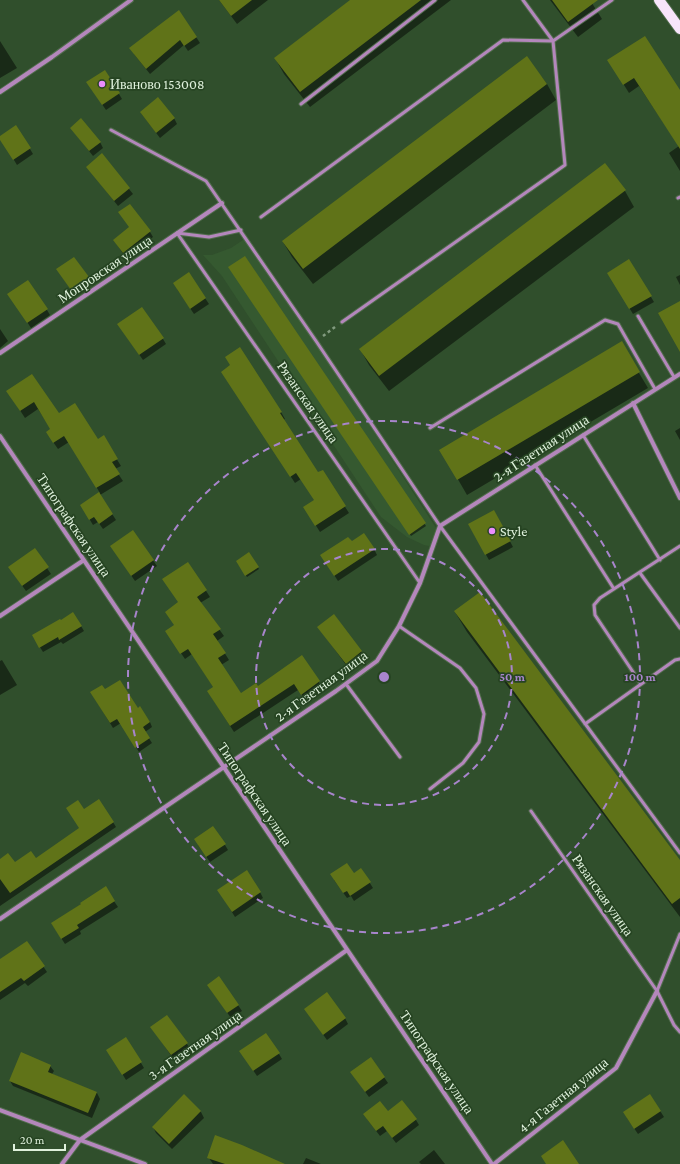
<svg xmlns="http://www.w3.org/2000/svg" width="680" height="1164" font-family="'Crimson Pro',serif">
<rect width="100%" height="100%" fill="#304f2c"/>
<!-- built -->
<path fill="#355930" d="M246,238L317,344L438,531L435,547L424,545L407,537L381,517L222,276L203,255H212L231,248Z"/>
<!-- shadow -->
<path fill="#0007" d="M219,0H268L237,24Z
M351,0H451L310,107L284,74L275,58Z
M550,0H590L602,19L578,37Z
M179,11L200,43L188,51L184,45L150,74L134,54Z
M0,41L17,68L0,78Z
M527,58L547,84L556,100L313,284L292,257L283,242Z
M614,69L680,92V171L669,153L679,146L639,86L629,93Z
M105,71L122,99L106,110L91,88Z
M141,113L174,118L177,124L160,138Z
M71,128L100,142L103,148L93,156Z
M0,137L30,149L33,154L17,165Z
M102,155L133,194L118,206L91,172Z
M605,165L625,191L634,207L389,391L369,365L360,349Z
M130,228L150,232L153,237L126,258L114,240Z
M245,257L426,526L411,536L230,267Z
M629,260L654,302L633,314L608,273Z
M61,275L88,278L91,283L75,295Z
M680,275V285L676,277Z
M177,289L205,298L209,304L194,314Z
M12,299L47,310L50,315L31,328Z
M0,329L8,341L0,348Z
M122,330L163,339L166,344L143,360Z
M621,343L648,388L467,495L441,450Z
M231,366L281,412L285,419L283,420L318,474L322,471L349,513L320,532L308,513L315,500L301,479L295,483L226,378Z
M32,375L58,415L97,440L103,437L121,466L115,469L123,481L100,495L116,520L103,529L98,522L93,525L81,505L100,493L69,442L58,449L51,439V429L38,409L25,418L12,398Z
M680,428V440L675,431Z
M494,511L513,547L489,560L469,525Z
M133,532L157,566L135,581L115,552Z
M34,549L51,574L26,591L13,573Z
M374,549L377,555L338,581L325,561Z
M249,554L259,569L247,577L237,562Z
M188,563L210,597L200,603L224,636L217,641L229,660L221,665L241,694L258,687L301,657L323,688L306,700L298,690L234,732L212,698L214,688L192,654L185,659L170,637L175,626Z
M455,612L680,862V917L467,632Z
M334,615L365,657L349,669L322,632Z
M81,626L84,631L63,644L61,642L43,652L33,636Z
M2,660L17,685L0,695V661Z
M105,691L138,709L150,722L152,727L145,732L152,743L139,752L121,723L113,728L94,697Z
M84,810L113,822L116,827L0,906V860L14,863L36,860L80,829Z
M198,845H225L228,850L210,862Z
M361,869L373,888L354,901L351,896L347,898L334,880L353,874Z
M105,888L118,907L80,931L81,934L65,944L52,924Z
M260,892L263,898L235,917L222,896Z
M27,942L47,972L28,986L25,983L0,1000V960Z
M211,990L238,1005L242,1011L231,1018Z
M309,1015L345,1018L348,1024L327,1040Z
M155,1032L187,1044L190,1049L174,1060Z
M126,1038L144,1068L126,1080L111,1055Z
M279,1054L282,1059L257,1076L244,1057Z
M371,1058L388,1083L369,1097L355,1078Z
M50,1066L54,1071L52,1074L97,1093L100,1099L92,1118L13,1086L10,1081Z
M650,1095L664,1117L638,1134L627,1118Z
M184,1096L201,1112L204,1118L172,1149L156,1133L153,1127Z
M388,1112L416,1120L419,1125L396,1143L387,1131L380,1136L367,1119Z
M434,1150L445,1164H421L419,1162Z
M209,1158L283,1164H213Z
M306,1158L321,1164H303Z"/>
<!-- building -->
<path fill="#607318" d="M219,0H252L231,16Z
M350,0H421L300,92L274,58Z
M552,0H598L568,22Z
M179,10L197,37L184,46L180,40L146,69L129,48Z
M645,36L680,90V149L634,78L623,85L607,60Z
M527,56L547,84L303,269L282,241Z
M105,70L120,93L102,105L86,82Z
M158,97L175,118L156,133L140,112Z
M81,118L101,142L89,151L70,128Z
M16,125L31,148L13,160L0,140V136Z
M102,153L130,188L114,201L86,167Z
M605,163L626,190L379,376L359,349Z
M130,204L151,231L123,253L113,240L129,227L118,212Z
M245,256L426,523L409,535L228,267Z
M74,257L89,277L71,290L56,269Z
M629,259L652,296L629,309L607,273Z
M189,272L206,298L190,309L173,283Z
M28,280L48,309L27,323L7,294Z
M680,301V352L658,313Z
M142,307L164,338L139,355L117,324Z
M622,341L640,372L457,480L439,450Z
M240,347L282,412L280,413L318,472L323,470L346,506L315,526L303,507L314,500L296,473L290,477L221,372L230,365L225,357Z
M32,374L59,413L75,403L98,439L104,435L118,459L112,462L120,474L96,488L64,436L53,443L46,432L50,429L34,402L20,411L6,391Z
M99,492L113,514L99,524L94,517L89,520L80,505Z
M494,510L511,541L485,555L468,524Z
M133,530L154,560L131,576L110,546Z
M364,533L375,549L334,576L320,555L348,537L352,541Z
M35,548L49,567L22,586L8,567Z
M249,552L259,567L245,576L236,561Z
M188,562L207,590L197,597L221,629L213,634L226,653L218,658L241,693L256,683L258,686L302,655L320,681L301,695L294,684L230,726L207,691L213,687L188,649L180,654L165,631L174,625L165,612L178,602L162,579Z
M480,592L680,860V898L672,904L454,611Z
M73,612L82,626L59,640L58,637L39,648L32,635L60,619L61,620Z
M334,614L362,651L346,664L317,627Z
M120,680L138,708L140,706L150,722L143,727L150,738L135,748L117,719L110,723L90,692L102,685L105,689Z
M99,799L114,822L10,893L0,879V859L8,853L15,862L31,851L36,858L79,828L66,808L78,800L84,809Z
M213,826L226,844L206,857L194,839Z
M347,863L354,873L361,868L371,882L350,896L347,891L343,893L330,874Z
M247,870L261,892L232,912L217,890Z
M106,886L115,901L77,925L79,928L61,939L51,923L81,904L80,903Z
M27,941L45,966L24,981L21,978L0,992V959Z
M219,976L239,1005L227,1013L207,985Z
M327,992L346,1018L323,1035L304,1009Z
M167,1015L188,1043L171,1055L150,1027Z
M266,1033L280,1053L253,1071L239,1051Z
M126,1037L142,1062L122,1075L106,1050Z
M21,1052L51,1065L48,1072L97,1092L88,1113L9,1081Z
M371,1057L385,1077L365,1092L350,1072Z
M184,1094L201,1111L169,1144L152,1127Z
M650,1094L661,1111L634,1129L623,1112Z
M402,1100L417,1119L392,1138L383,1126L376,1131L363,1114L380,1101L388,1111Z
M215,1135L242,1145L285,1164H225L207,1158Z
M563,1140L579,1164H546L541,1156Z"/>
<g fill="none" stroke-linecap="round" stroke-linejoin="round">
<!-- service casing -->
<g stroke="#506c4c" stroke-width="5">
<path id="service" d="M301,104L435,0
M111,130L206,181L316,341L440,526L680,853
M678,198L680,197
M261,217L503,40L553,41L612,0
M177,233L420,583
M177,233L209,237L241,230
M638,316L674,377
M342,322L565,165L553,41L523,0
M430,428L605,320L618,324L655,389
M583,435L660,560
M535,465L614,589
M640,573L680,628
M399,626L460,668L476,688L484,714L479,742L463,763L430,789
M346,684L400,757
M641,684L595,615L594,605L600,598L680,546
M585,724L675,660L680,659
M531,811L657,991L674,1025L680,1032
M657,991L680,934"/>
</g>
<!-- minor casing -->
<g stroke="#506c4c" stroke-width="6">
<path id="minor" d="M0,92L52,57L131,0
M0,353L222,203
M633,403L680,498
M0,436L492,1164
M0,616L84,560
M0,919L336,691L377,661L399,626L420,583L440,526L680,374
M0,1110L145,1164
M62,1164L80,1140L347,950
M494,1164L616,1068L657,991"/>
</g>
<!-- primary casing -->
<g stroke="#506c4c" stroke-width="12">
<path id="primary" d="M659,0L680,29"/>
</g>
<!-- path -->
<path stroke="#829b7f" stroke-width="2.5" stroke-dasharray="3 3" stroke-linecap="butt" d="M323,336L335,327"/>
<!-- service -->
<use href="#service" stroke="#b487bc" stroke-width="3"/>
<!-- minor -->
<use href="#minor" stroke="#b487bc" stroke-width="4"/>
<!-- primary -->
<use href="#primary" stroke="#f8e5fb" stroke-width="10"/>
</g>
<!-- distance rings -->
<g fill="none" stroke="#a885cc" stroke-width="2" stroke-dasharray="7 5">
<circle cx="384" cy="677" r="128"/>
<circle cx="384" cy="677" r="256"/>
</g>
<!-- markers -->
<g fill="#eb8dfc" stroke="#264422" stroke-width="1.5">
<circle cx="102" cy="84" r="4"/>
<circle cx="492" cy="531" r="4"/>
</g>
<g text-anchor="middle" dominant-baseline="central" stroke-width="3.5" stroke-linejoin="round" paint-order="stroke">
<!-- poi labels -->
<g font-size="14" fill="#dff1dc" stroke="#264422" text-anchor="start">
<text x="110" y="84">Иваново 153008</text>
<text x="500" y="531">Style</text>
</g>
<!-- street labels -->
<g font-size="14" fill="#dff1dc" stroke="#264422">
<text transform="translate(105 269) rotate(-34)">Мопровская улица</text>
<text transform="translate(308 402) rotate(55)">Рязанская улица</text>
<text transform="translate(541 448) rotate(-33)">2-я Газетная улица</text>
<text transform="translate(74 525) rotate(56)">Типографская улица</text>
<text transform="translate(321 686) rotate(-36)">2-я Газетная улица</text>
<text transform="translate(255 794) rotate(56)">Типографская улица</text>
<text transform="translate(603 895) rotate(55)">Рязанская улица</text>
<text transform="translate(195 1045) rotate(-35)">3-я Газетная улица</text>
<text transform="translate(437 1062) rotate(56)">Типографская улица</text>
<text transform="translate(563 1095) rotate(-39)">4-я Газетная улица</text>
</g>
</g>
<circle cx="384" cy="677" r="6" fill="#a885cc" stroke="#264422" stroke-width="2"/>
<g font-size="12" text-anchor="middle" font-weight="bold" fill="#a885cc" stroke="#264422" stroke-width="3.5" stroke-linejoin="round" paint-order="stroke">
<text x="512" y="681">50 m</text>
<text x="640" y="681">100 m</text>
</g>
<!-- scale -->
<path d="M14 1144v6h51v-6" fill="none" stroke="#dff1dc" stroke-width="2"/>
<text x="20" y="1144" font-size="12" fill="#dff1dc" stroke="#264422" stroke-width="3" paint-order="stroke">20 m</text>
</svg>
